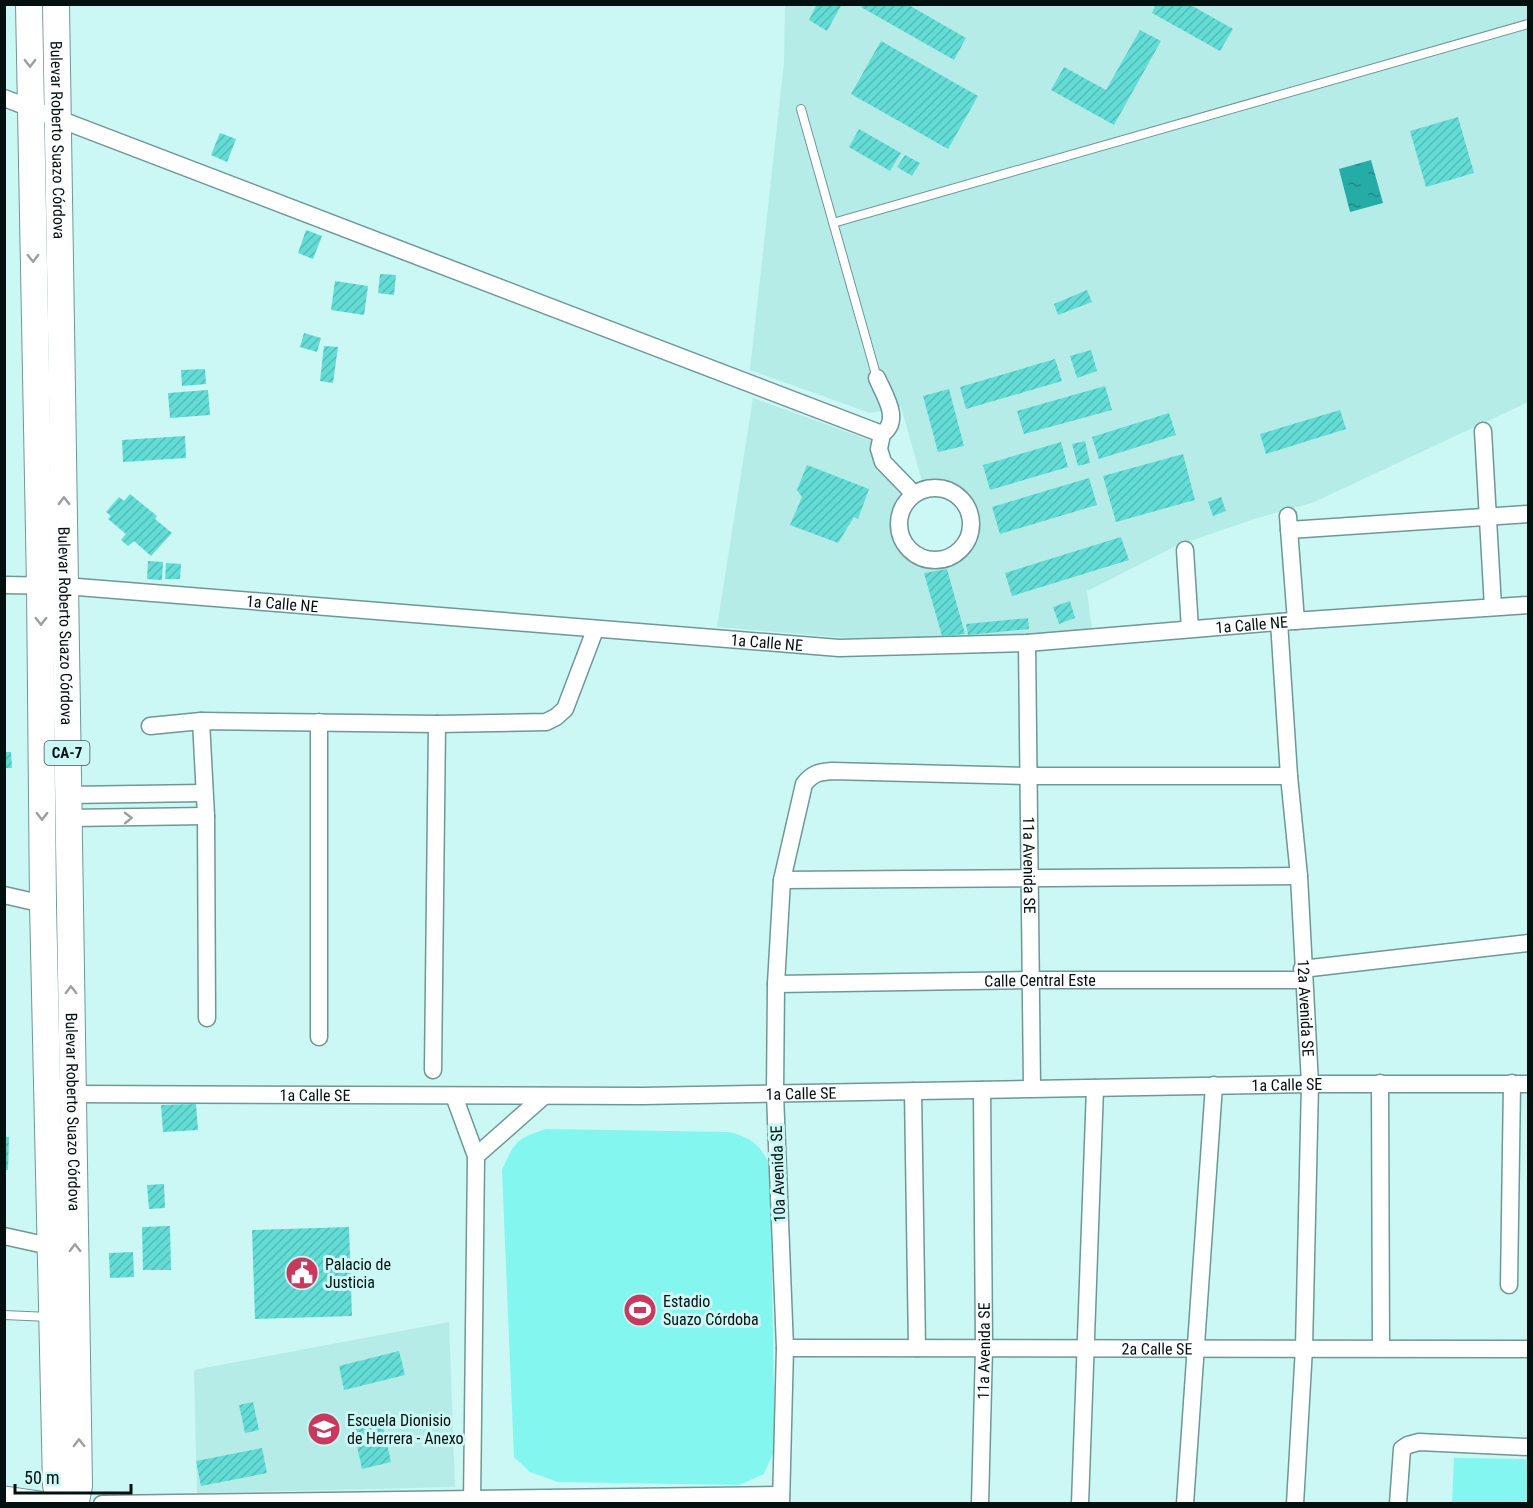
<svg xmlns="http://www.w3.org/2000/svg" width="1533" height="1508" font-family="'Roboto Condensed',sans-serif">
<defs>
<pattern id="water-ripples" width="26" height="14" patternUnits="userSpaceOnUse" patternTransform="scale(1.5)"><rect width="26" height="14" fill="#25aca6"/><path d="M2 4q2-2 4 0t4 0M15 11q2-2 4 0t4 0" fill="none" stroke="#1e8b86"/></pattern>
<pattern id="building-hatch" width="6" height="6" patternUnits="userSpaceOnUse" patternTransform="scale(1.5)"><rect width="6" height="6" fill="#63dcd6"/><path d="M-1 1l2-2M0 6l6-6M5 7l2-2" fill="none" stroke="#54bcb6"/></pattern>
</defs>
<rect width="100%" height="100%" fill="#cbf7f4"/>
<!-- built -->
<path fill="#b5ece8" d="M785,5H1528V402L1312,503L1254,519L1176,546L1087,591L1092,630L967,637L847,638L717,627L753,398L883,445L901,492L895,501L890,517L892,532L900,549L912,563L950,566L967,552L978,534L977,517L969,496L956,484L938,479L922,481L901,407L870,413L750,370L784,62Z
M449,1322L455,1487L197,1493L194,1370Z"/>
<!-- green -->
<path fill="#83f6f0" d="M546,1129L729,1132C752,1138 759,1144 770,1165L775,1449L764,1474L739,1485L558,1482L530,1472L514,1457L502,1170C514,1143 517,1138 546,1129Z
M1454,1458L1528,1459V1503H1452Z"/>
<!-- water -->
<path fill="url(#water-ripples)" d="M1371,160L1383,203L1350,212L1339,169Z"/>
<!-- building -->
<path fill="url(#building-hatch)" d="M817,4H842L827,31L809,20Z
M863,4H907L966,38L954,60L861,7Z
M1156,4H1189L1233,29L1220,51L1152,13Z
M1140,30L1161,41L1114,125L1051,90L1064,67L1106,90Z
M881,41L978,96L948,149L851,94Z
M1458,117L1474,173L1426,187L1410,131Z
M859,129L901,153L890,171L849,147Z
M220,133L236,139L227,162L211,155Z
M905,155L920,163L912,176L897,167Z
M306,230L322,236L313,259L298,253Z
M380,274L396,275L394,295L378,293Z
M335,281L368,286L364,315L331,310Z
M1087,290L1092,302L1058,315L1054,304Z
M304,333L321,338L317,352L300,347Z
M324,346L338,347L333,383L320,381Z
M1091,350L1097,371L1077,378L1070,356Z
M1055,359L1062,381L966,409L960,387Z
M205,369L206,384L182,386L181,370Z
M1105,386L1112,410L1024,434L1017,411Z
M949,389L964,446L938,452L923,396Z
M208,390L210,415L170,418L168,393Z
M1340,410L1346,429L1266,454L1260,434Z
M1169,413L1176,435L1099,459L1092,437Z
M185,436L186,458L123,462L122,440Z
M1085,441L1090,463L1078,466L1072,444Z
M1061,442L1068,467L990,490L983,465Z
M1183,454L1195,500L1116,522L1103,476Z
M807,465L869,489L858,519L854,517L838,543L790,525L802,497L797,490Z
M1089,478L1097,505L1000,534L992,507Z
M130,494L157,516L155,519L172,533L151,556L134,541L128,546L121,540L126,534L108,519L111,516L106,512L119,497L124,501Z
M1221,497L1226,511L1213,516L1208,502Z
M1121,537L1129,560L1012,596L1005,573Z
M148,561L163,562L162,580L147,579Z
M166,563L181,564L180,579H165Z
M947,569L965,634L942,636L924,573Z
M1070,601L1075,618L1059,624L1053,607Z
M1028,618L1029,629L968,635L966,624Z
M4,752H11L12,768H4Z
M196,1104L198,1130L163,1132L161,1105Z
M4,1137H9L8,1170H4Z
M164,1184L165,1208L149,1209L147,1185Z
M170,1226L171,1270H143L142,1227Z
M349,1227L352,1316L255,1319L252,1230Z
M133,1252L134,1277L110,1278L109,1253Z
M399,1351L405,1375L344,1390L339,1366Z
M253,1402L259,1430L245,1433L239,1405Z
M382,1422L391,1462L362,1469L353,1428Z
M262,1448L267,1473L201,1486L196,1461Z"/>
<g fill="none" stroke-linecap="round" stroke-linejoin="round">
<!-- service casing -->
<g stroke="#6e9895" stroke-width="10">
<path id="service" d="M801,109L877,378
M833,223L1528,24
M4,1315L49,1317"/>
</g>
<!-- minor casing -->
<g stroke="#6e9895" stroke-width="19">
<g id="minor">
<path d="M4,98L882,434"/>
<path d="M877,378C884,395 902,420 882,434L879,449L883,462L914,494"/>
<path d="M1483,431L1493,607"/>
<circle cx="935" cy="524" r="36"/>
<path d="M1288,516L1296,621"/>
<path d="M1289,530L1528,514"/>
<path d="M1185,550L1190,629"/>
<path id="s1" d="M4,585L65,586L839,648L1027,643L1279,622L1528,605"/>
<path id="s2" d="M1279,622L1289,776L1299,876L1310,1084L1304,1348L1295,1504"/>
<path id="s3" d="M1027,643L1032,1088"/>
<path d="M201,721L206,816L207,1018"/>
<path d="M319,722V1037"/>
<path d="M150,726L201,721L437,724L546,722L556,717L565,709L595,630"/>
<path d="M68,795L204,793"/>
<path d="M69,818L206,816"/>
<path d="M782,880L1299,876"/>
<path d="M4,895L43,904"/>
<path d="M1302,969L1528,943"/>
<path id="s4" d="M776,984L1030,980H1303"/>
<path d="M433,1070L437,724"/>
<path d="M1380,1083L1381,1348"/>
<path d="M913,1091L917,1348"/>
<path id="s5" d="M72,1094L643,1096L1310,1084H1528"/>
<path d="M454,1096L476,1156L472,1504"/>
<path d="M476,1156L544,1096"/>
<path d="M4,1236L49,1246"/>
<path d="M1509,1285L1512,1083"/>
<path id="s6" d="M785,1348L1528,1349"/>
<path d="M102,1504L781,1495"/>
<path d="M781,1504L785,1348L775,1094L776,984L782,880L804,784C813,773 819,772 832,771L1028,776H1289"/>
<path id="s7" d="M980,1504L984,1348L982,1090"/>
<path d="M1080,1504L1095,1088"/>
<path d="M1185,1504L1214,1085"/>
<path d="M1398,1504L1402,1449L1408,1445L1419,1442L1528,1447"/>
</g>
</g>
<!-- tertiary casing -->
<g stroke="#6e9895" stroke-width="23">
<path id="tertiary" d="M4,1497L52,1504"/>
</g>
<!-- primary casing -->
<g stroke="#6e9895" stroke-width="28">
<g id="primary">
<path d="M29,4L40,585L43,904L56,1485L59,1501"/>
<path id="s8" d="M56,4L79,1486L76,1501"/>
</g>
</g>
<!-- service -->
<use href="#service" stroke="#fff" stroke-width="8"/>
<!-- minor -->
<use href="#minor" stroke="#fff" stroke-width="16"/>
<!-- tertiary -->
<use href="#tertiary" stroke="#fff" stroke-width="21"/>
<!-- primary -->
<use href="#primary" stroke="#fff" stroke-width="26"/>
</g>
<!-- one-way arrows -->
<defs><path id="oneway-chevron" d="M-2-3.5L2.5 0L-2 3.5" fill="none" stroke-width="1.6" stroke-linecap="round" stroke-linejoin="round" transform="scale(1.5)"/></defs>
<g stroke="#9a9f9f">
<use href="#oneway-chevron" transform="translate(30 63) rotate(90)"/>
<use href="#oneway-chevron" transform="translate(33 258) rotate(89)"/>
<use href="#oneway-chevron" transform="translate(64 501) rotate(-91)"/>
<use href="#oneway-chevron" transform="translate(41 621) rotate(90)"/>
<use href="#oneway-chevron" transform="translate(42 816) rotate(90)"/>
<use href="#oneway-chevron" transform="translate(128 818) rotate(-1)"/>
<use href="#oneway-chevron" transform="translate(71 990) rotate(-91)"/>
<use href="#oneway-chevron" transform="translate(75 1248) rotate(-91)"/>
<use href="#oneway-chevron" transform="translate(79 1443) rotate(-91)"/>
</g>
<!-- icons -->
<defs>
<g id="civic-disc" transform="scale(1.725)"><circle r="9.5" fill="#c9395d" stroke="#cbf7f4"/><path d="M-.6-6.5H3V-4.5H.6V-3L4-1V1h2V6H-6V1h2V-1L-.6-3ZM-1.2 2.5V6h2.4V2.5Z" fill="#fff"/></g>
<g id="stadium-disc" transform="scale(1.725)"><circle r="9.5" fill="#c9395d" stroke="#cbf7f4"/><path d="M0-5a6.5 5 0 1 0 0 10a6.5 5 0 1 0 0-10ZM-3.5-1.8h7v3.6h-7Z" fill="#fff"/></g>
<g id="school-disc" transform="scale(1.725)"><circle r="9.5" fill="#c9395d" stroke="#cbf7f4"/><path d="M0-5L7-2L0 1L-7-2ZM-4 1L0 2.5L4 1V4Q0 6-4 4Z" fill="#fff"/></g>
</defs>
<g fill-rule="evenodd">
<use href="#civic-disc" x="302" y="1273"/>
<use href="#stadium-disc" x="640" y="1310"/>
<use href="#school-disc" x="324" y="1429"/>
</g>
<g text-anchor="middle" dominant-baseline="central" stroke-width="6" stroke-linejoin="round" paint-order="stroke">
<!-- shield labels -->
<rect fill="#cbf7f4" stroke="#3e5554" stroke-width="1.5" x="44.5" y="741" width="45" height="24" rx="4.5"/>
<g font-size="15" font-weight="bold" fill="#02100f">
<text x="67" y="753">CA-7</text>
</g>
<!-- street labels -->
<g font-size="16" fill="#02100f" stroke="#cbf7f4">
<text stroke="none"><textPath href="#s8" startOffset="136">Bulevar Roberto Suazo Córdova</textPath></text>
<text stroke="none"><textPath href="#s1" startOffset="279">1a Calle NE</textPath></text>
<text stroke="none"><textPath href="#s1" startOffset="1251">1a Calle NE</textPath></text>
<text stroke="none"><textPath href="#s8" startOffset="622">Bulevar Roberto Suazo Córdova</textPath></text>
<text stroke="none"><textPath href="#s1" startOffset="765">1a Calle NE</textPath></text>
<text stroke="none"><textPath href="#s3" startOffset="222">11a Avenida SE</textPath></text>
<text stroke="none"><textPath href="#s4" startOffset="264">Calle Central Este</textPath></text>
<text stroke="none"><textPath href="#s2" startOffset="387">12a Avenida SE</textPath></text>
<text stroke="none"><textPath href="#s5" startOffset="1215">1a Calle SE</textPath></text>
<text stroke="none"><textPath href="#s5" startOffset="729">1a Calle SE</textPath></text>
<text stroke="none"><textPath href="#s5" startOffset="243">1a Calle SE</textPath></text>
<text stroke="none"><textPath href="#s8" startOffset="1108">Bulevar Roberto Suazo Córdova</textPath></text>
<text transform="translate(778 1174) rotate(-92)">10a Avenida SE</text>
<text stroke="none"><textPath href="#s6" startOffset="372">2a Calle SE</textPath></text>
<text stroke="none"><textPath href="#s7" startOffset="153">11a Avenida SE</textPath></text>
</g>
<!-- poi labels -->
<g font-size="16" fill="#02100f" stroke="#cbf7f4" text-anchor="start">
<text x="325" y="1264">Palacio de<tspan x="325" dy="18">Justicia</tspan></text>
<text x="663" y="1301">Estadio<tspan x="663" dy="18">Suazo Córdoba</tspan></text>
<text x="347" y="1420">Escuela Dionisio<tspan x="347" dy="18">de Herrera - Anexo</tspan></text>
</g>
</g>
<!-- border -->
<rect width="1533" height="1508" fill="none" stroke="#02100f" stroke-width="12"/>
<!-- scale -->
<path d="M15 1484v9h116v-9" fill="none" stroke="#02100f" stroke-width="3"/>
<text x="24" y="1484" font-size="18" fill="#02100f" stroke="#cbf7f4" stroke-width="4.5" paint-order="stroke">50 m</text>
</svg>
